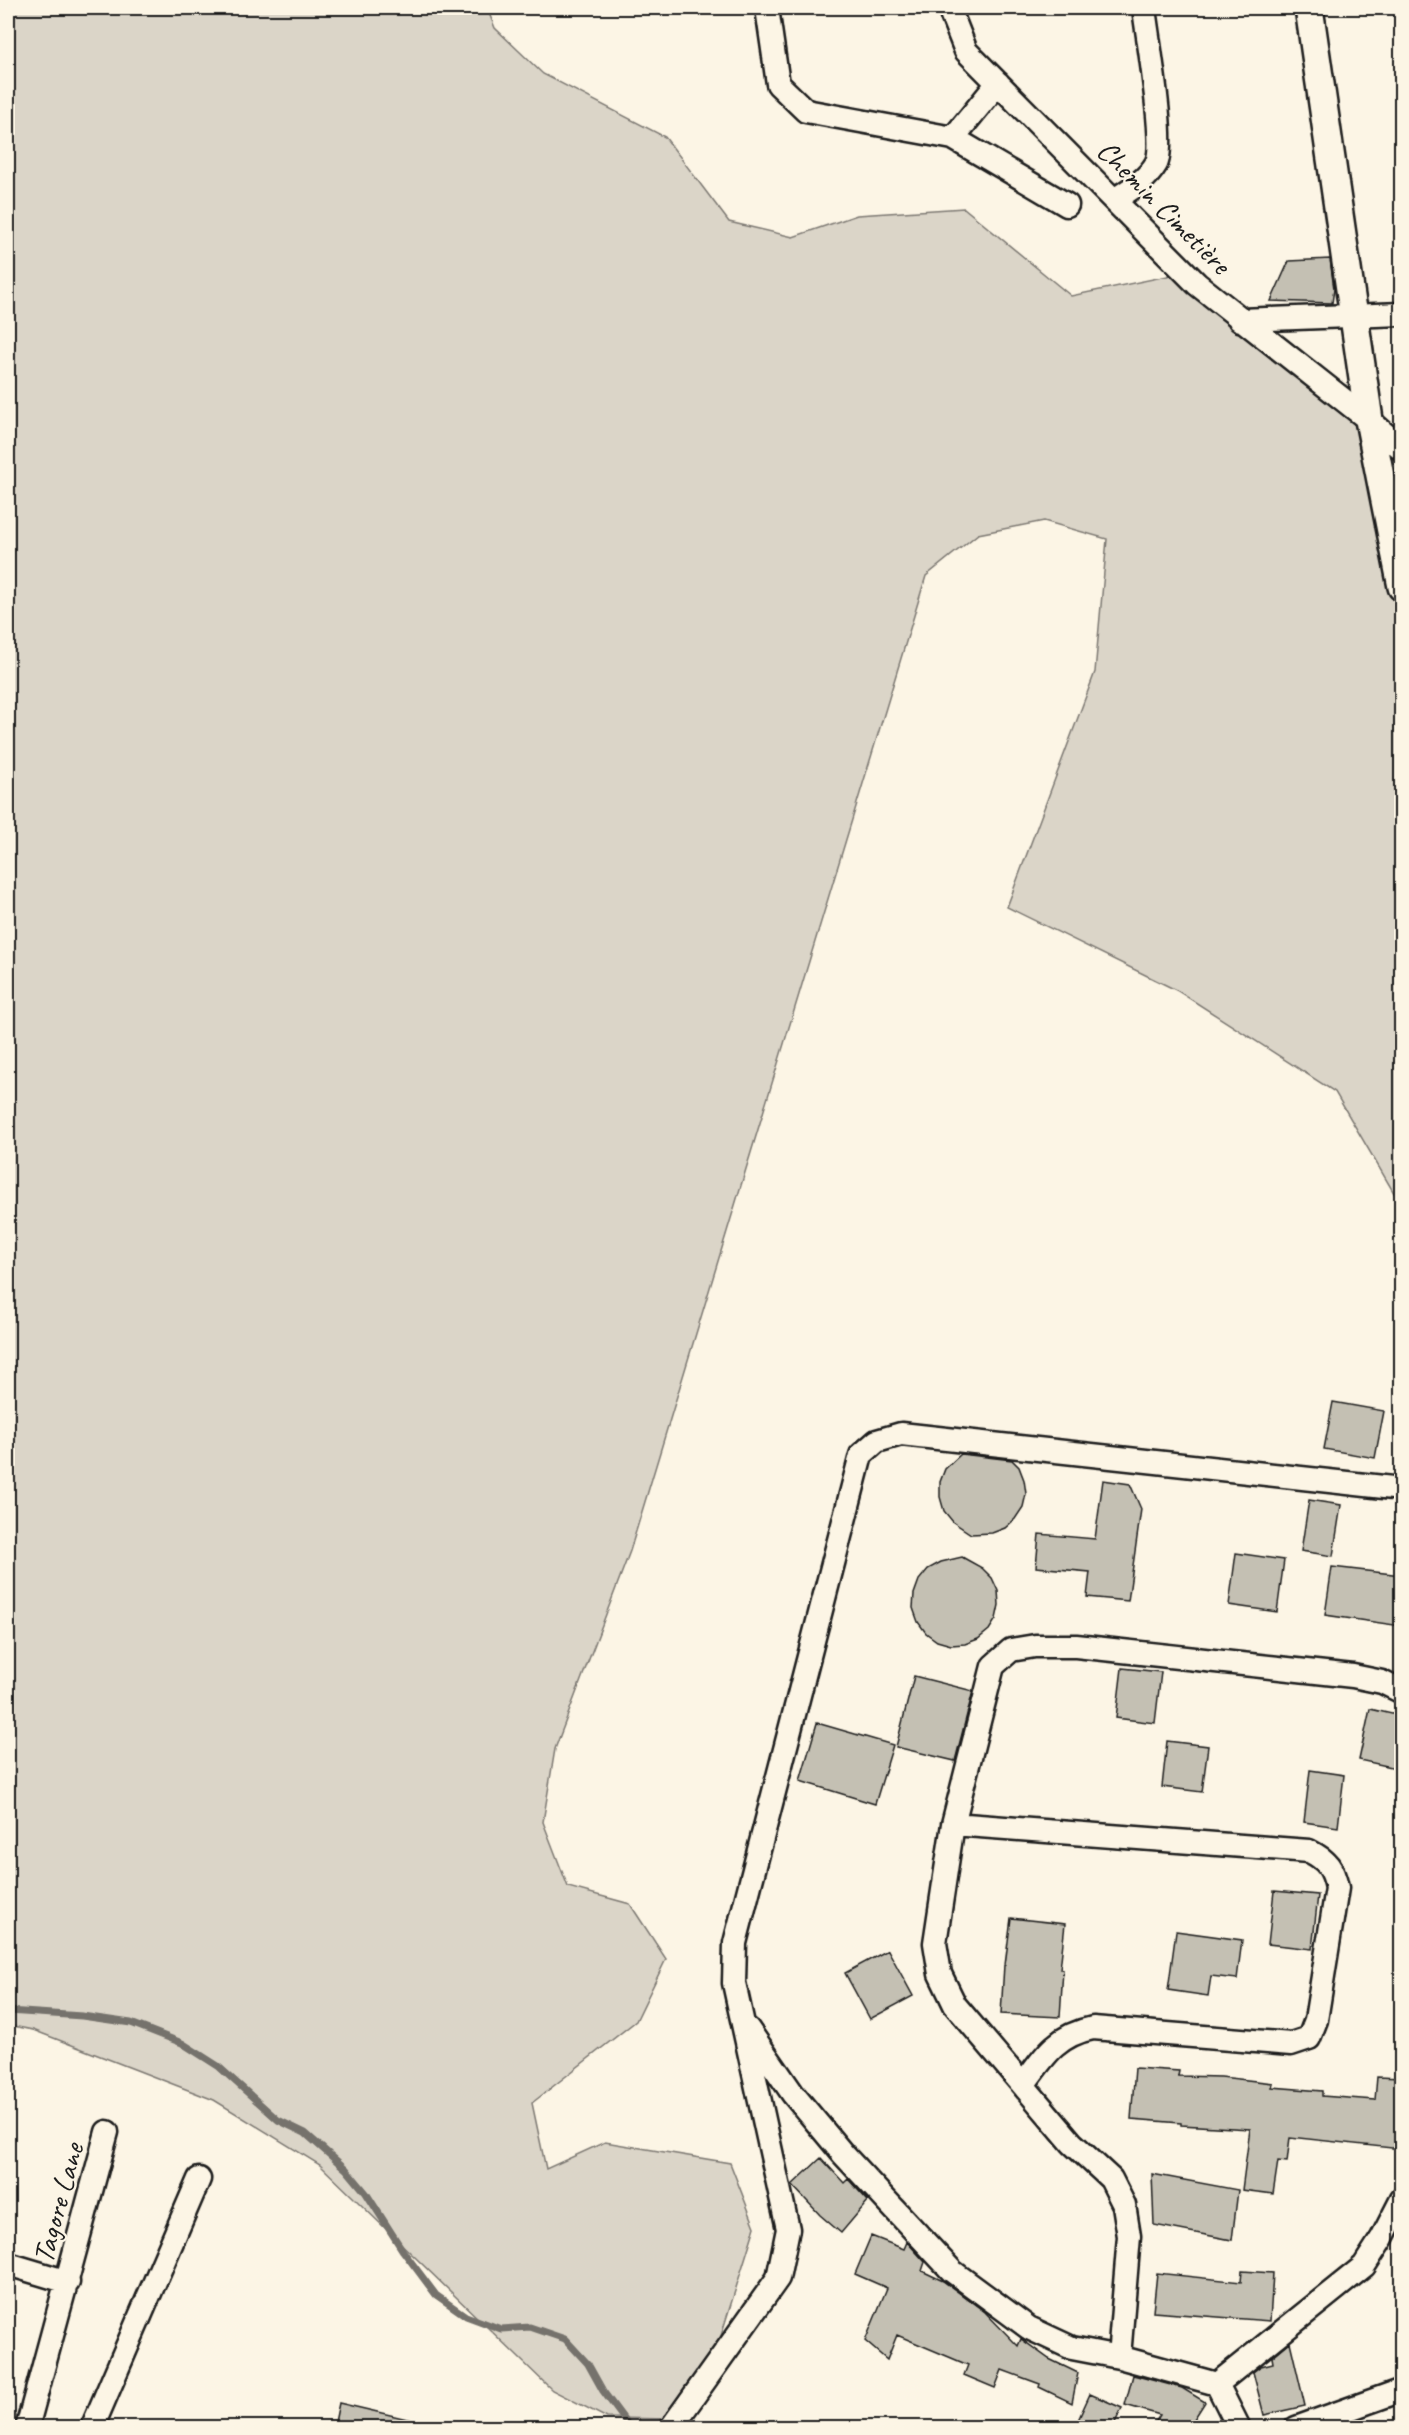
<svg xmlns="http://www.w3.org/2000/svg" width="1409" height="2435" font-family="Caveat,sans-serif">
<rect width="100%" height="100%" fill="#fcf5e5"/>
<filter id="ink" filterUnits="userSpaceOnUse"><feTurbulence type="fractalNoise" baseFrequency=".0167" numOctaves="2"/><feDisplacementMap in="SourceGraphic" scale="12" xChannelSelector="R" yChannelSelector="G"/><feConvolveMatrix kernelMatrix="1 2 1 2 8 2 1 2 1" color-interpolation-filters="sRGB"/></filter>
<g filter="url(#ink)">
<!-- green -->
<path fill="#dbd5c8" stroke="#7c7872" stroke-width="1.5" d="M8,8H487L495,28L543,74L665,137L729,222L793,237L857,215L964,208L1071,296L1177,274L1369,422L1402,594L1401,1205L1335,1092L1178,991L1007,907L1095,672L1107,539L1044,521L978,534L926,576L630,1551L555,1749L543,1822L568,1887L630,1904L666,1959L636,2021L532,2103L546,2169L605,2142L730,2163L755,2227L715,2355L673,2419L607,2418L552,2390L320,2165L214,2100L33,2030L8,2025Z"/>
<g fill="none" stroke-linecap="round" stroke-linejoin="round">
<!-- stream -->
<path stroke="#75726c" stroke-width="7" d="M8,2011L82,2016L131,2023L182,2043L218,2066L278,2120L305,2133L346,2169L366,2193L403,2251L436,2295L466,2316L501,2329L530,2327L565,2339L588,2364L603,2391L629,2426"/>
</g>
<!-- building -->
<path fill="#c4c0b3" stroke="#1c1c1c" stroke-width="1.5" d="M1330,259L1334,289L1332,303L1271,301L1289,261Z
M1333,1402L1384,1411L1375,1458L1324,1449Z
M961,1454L1012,1460L1019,1467L1024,1480L1026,1494L1023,1507L1015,1519L1005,1528L992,1533L971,1534L953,1522L944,1511L940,1497V1482L945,1469Z
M1103,1480L1130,1484L1141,1509L1128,1601L1087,1597L1090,1572L1036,1567L1039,1534L1095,1539Z
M1309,1500L1341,1505L1333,1556L1301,1551Z
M1236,1553L1284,1560L1277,1612L1229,1605Z
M962,1557L982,1568L992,1578L998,1591L999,1605L996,1619L989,1630L978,1639L965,1644L951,1645L937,1641L926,1633L918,1622L913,1608L914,1594L919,1580L928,1569L941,1562Z
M1332,1567L1401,1575V1626L1325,1615Z
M1122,1668L1161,1672L1155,1723L1116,1718Z
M914,1676L973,1691L955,1761L896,1747Z
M1370,1709L1401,1716V1769L1359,1760Z
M817,1723L893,1745L875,1804L800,1781Z
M1167,1741L1208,1746L1202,1792L1162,1787Z
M1310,1770L1344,1775L1338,1827L1304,1822Z
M1274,1891L1318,1895L1312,1949L1268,1944Z
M1011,1918L1065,1924L1060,1969H1063L1060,2017L1001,2014L1004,1965H1005Z
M1176,1931L1242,1940L1237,1979L1211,1976L1208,1996L1168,1990Z
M888,1950L913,1996L870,2019L845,1973Z
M1135,2068L1179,2071L1178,2076L1221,2077L1273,2083L1272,2087L1322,2091V2096L1375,2100L1377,2077L1401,2078V2149L1290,2137L1287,2162L1278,2161L1273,2194L1242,2190L1250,2129L1181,2125V2123L1131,2119Z
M821,2158L844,2183L848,2179L868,2201L841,2233L820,2215L792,2185Z
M1152,2174L1238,2190L1232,2240L1154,2225Z
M871,2236L904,2249L907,2242L925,2262L922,2271L943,2281L985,2312L1018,2346L1021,2339L1049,2359L1078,2373L1072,2403L1039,2387L1040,2384L1002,2370L995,2388L964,2375L968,2365L897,2335L887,2360L865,2341L887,2288L855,2274Z
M1242,2271L1273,2273L1270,2321L1153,2312L1157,2273L1241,2282Z
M1290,2342L1305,2406L1264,2415L1253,2372L1261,2366L1273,2363L1272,2357Z
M1133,2375L1182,2388L1205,2402L1189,2427H1152L1160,2415L1125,2405Z
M1090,2394L1122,2408L1113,2427H1075Z
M339,2403L416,2421L415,2427H334Z"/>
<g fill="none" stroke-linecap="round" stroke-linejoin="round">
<!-- minor casing -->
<g stroke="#1c1c1c" stroke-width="27">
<path id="minor" d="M767,8L778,84L806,111L953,138L998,83
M949,8L966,51L1197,284L1369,420L1402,449
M953,138L1067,205
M1114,200C1129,190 1146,181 1156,164C1167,145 1147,35 1144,8
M1240,320L1402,314
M953,1824L1309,1851C1327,1860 1333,1868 1337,1888L1316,2020L1309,2038L1291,2044L1093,2028C1057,2035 1044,2056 1024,2084
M748,2029L793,2094L843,2154L952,2271L1029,2328L1072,2348L1119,2357L1217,2384L1239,2428
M8,2264L68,2282
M1119,2357L1129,2236L1124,2205L1111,2179L1072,2143L955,2005L940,1974L935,1943L953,1824L993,1666L1011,1650L1035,1646H1076L1353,1676L1382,1682L1402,1692
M1217,2384L1364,2266L1382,2238L1402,2199
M27,2428L107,2132
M92,2428L199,2179
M671,2428L778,2278L788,2229L734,1983L735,1943L861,1455L877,1441L901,1434L1402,1489
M1296,2428L1402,2390"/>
</g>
<!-- tertiary casing -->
<g stroke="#1c1c1c" stroke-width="32">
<path id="tertiary" d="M1309,8L1369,420L1402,587"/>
</g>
<!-- minor -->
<use href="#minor" stroke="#fcf5e5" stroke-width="22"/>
<!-- tertiary -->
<use href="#tertiary" stroke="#fcf5e5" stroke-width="27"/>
</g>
</g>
<g text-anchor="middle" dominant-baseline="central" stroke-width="4.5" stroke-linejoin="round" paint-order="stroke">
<!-- street labels -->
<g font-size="30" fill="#1c1c1c" stroke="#fcf5e5">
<text transform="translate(1164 207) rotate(45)">Chemin Cimetière</text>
<text transform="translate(58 2203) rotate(-75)">Tagore Lane</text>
</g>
</g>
<!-- margin -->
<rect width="1409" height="2435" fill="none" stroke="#fcf5e5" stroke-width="30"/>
<rect x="15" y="15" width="1379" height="2405" fill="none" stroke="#1c1c1c" stroke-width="2" filter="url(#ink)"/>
</svg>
